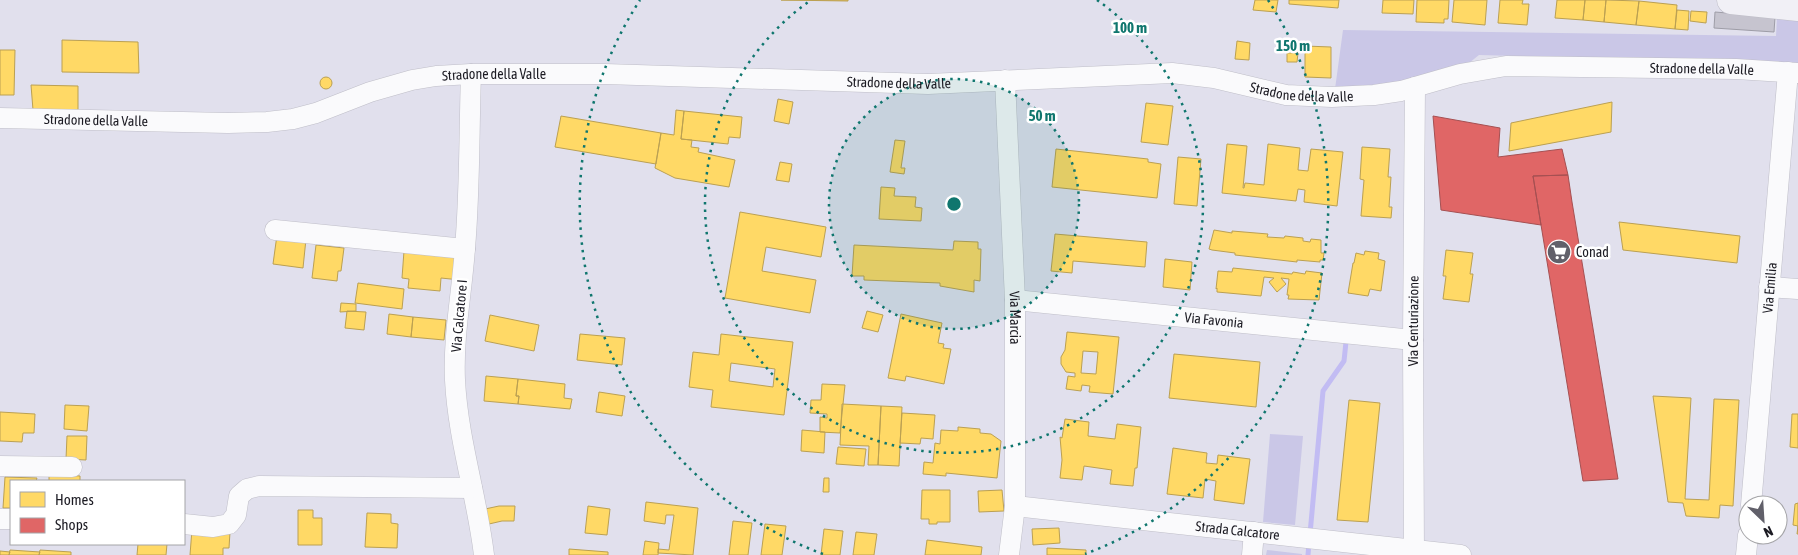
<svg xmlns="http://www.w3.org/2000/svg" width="1798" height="555" font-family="'Asap Condensed',sans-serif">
<rect width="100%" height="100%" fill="#e1e0ed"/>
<!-- green -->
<path fill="#cac7e7" d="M1777,17L1798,19V64L1479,55L1469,63L1413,81L1335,89L1343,30L1776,36Z
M1270,434L1303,436L1295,525L1263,522Z
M1267,550L1302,554V555H1266Z"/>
<!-- homes -->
<path fill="#ffd966" stroke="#bba052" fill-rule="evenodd" d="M781,0H848V1Z
M1255,0H1278L1276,12L1253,10Z
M1289,0H1339L1338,8L1289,4Z
M1383,0H1414L1413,14L1382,13Z
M1417,0H1449L1448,19H1444V23L1416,22Z
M1454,0H1487L1485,25L1452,22Z
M1500,0H1523L1522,4H1529L1527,25L1498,23Z
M1557,0H1585L1583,20L1555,18Z
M1585,0H1606L1604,22L1583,20Z
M1606,0L1639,1L1636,25L1604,22Z
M1639,1L1677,5L1675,29L1636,25Z
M1677,10L1689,11L1688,30L1675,29Z
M1691,11L1707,12L1706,23L1690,21Z
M62,40L138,42L139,73L62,72Z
M1237,41L1250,43L1249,60L1235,59Z
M1305,46L1331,47V78L1305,77Z
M0,50H15L14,95H0Z
M1287,53H1298L1297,62H1287Z
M320 83a6 6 0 1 1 12 0a6 6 0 1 1-12 0Z
M31,85L78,86V110H33Z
M778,99L793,102L789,124L774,121Z
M1612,102L1611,132L1509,151L1511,123Z
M1146,103L1173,106L1168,145L1141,142Z
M676,110L684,111L681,139L692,140L691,147L699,148L698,152L735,160L729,187L675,178L655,168L661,133L674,135Z
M684,111L742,117L740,138L729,137L728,144L681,139Z
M561,116L661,133L656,164L555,147Z
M895,140L905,141L901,168H905L904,174L890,172Z
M1227,144L1247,146L1243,188H1244L1245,183L1264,185L1268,144L1300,148L1298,170L1308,171L1311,149L1343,152L1337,206L1304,202L1305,190L1298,189L1296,201L1222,193Z
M1362,147L1390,149L1388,177H1391L1389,207H1392L1391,218L1361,216L1364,180L1360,179Z
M1056,149L1148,159V162L1161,164L1157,198L1052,187Z
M1178,157L1201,159L1197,206L1174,204Z
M780,162L792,164L789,182L776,180Z
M881,187L895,188L894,196L916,197L915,207L922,208L921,221L879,219Z
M740,212L826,227L821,257L766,247L762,271L816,280L810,313L725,298Z
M1619,222L1740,236L1737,263L1623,250Z
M1214,230L1232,233V231L1268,234L1267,237L1284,238L1285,236L1303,238V241L1310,242L1311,239L1321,240V253H1324L1323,260H1320V262L1297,260V262L1235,255V253L1212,250L1209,249Z
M1055,234L1147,242L1145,267L1073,261L1072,273L1051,271Z
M277,235L306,239L303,268L273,264Z
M954,241L978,242V249H981L980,281L974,280V292L940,286V283L864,280V276H852L854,245L953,250Z
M316,245L344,248L341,271H338L337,281L312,278Z
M1446,250L1473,253L1470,274H1473L1469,302L1443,299L1446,276H1443Z
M404,251L462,257L460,280L441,278L440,291L408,288L409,279L402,278Z
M1365,251L1379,253L1378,259L1385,261L1381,291L1370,289L1368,296L1348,293L1353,263H1354L1356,253L1364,255Z
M1165,259L1192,262L1190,290L1163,287Z
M1233,268L1292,274L1293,272L1305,274L1306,271L1322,273L1319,300L1288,299L1289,295H1287L1289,279L1281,278L1286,284L1277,292L1269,282L1274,278L1264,277L1261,296L1217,292V288L1216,289L1218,271L1232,272Z
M358,283L404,289L402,309L355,303Z
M341,303L356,304V311L340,312Z
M347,311L366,312L364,330L345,328Z
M867,311L883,315L878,332L862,328Z
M389,314L413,317L411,337L387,334Z
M901,314L942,323L938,343L944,344L943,348L951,349L944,384L906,376L905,381L888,378Z
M490,315L539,325L534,351L485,341Z
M413,317L446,320L444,340L411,337Z
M1067,332L1119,337L1113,394L1089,392L1090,386L1082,385L1081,391L1066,389L1068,376L1075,377V373L1066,372L1061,364V357L1065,350ZM1083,351L1098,352L1096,374L1081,373Z
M580,334L625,338L622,365L577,360Z
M721,334L793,342L784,415L711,407L713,390L689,387L693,352L719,355ZM731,363L775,369L773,387L729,381Z
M1174,354L1260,362L1256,407L1169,398Z
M486,376L518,379L516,396H519L518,404L484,401Z
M518,379L565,384L564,398L572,399L570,409L518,404L519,396H516Z
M822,384L845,385L840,433L820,432V417L827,418V414L810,413L811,400H821Z
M599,392L625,396L622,416L596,412Z
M1653,396L1691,398L1685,499L1709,500L1714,399L1739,400L1733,506L1720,505L1719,518L1686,516L1683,503L1668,502Z
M1349,400L1380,403L1368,522L1337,520Z
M842,404L881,406L878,465H868L869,446L840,445Z
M65,405L89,406L87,431L64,429Z
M881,406L902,407L899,466L878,465Z
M0,412L35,414L34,433H23L22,442L0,441Z
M902,413L935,415L933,439L921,438L920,444L900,443Z
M1792,414H1798V448L1790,447Z
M1065,419L1089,422L1088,436L1115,439L1117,424L1141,427L1137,468H1135L1133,486L1110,484L1112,470L1084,466L1082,480L1060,478L1062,460L1060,437L1062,438Z
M958,427L980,429V433L991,434L1001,441L997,478L946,473V476L923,474L924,462L933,463L935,443L940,444L941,430L958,431Z
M802,430L825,432L824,453L801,451Z
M67,436H87L86,460L66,459Z
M838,447L866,449L864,466L836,464Z
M1173,448L1207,453L1206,463L1217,464L1218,455L1250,459L1244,504L1214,500L1216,481L1205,479L1203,498L1167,494Z
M49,474L80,476V481H49Z
M5,477L37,478L36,481H11V508H3Z
M824,478H829V492H823Z
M922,490H950V522H937V524H929V519H921Z
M1002,490L1004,511L979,512L978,491Z
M646,502L698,508L693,555L658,553V549L669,550L674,515H666L665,524L644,521Z
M1798,503V534H1797L1798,526L1793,525L1795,504Z
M499,506H515L514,521H502L489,524L485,509Z
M588,506L610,509L607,535L585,533Z
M298,510H313V518H322V545H298Z
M367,513L391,514V523L398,524L397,548L365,547Z
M733,521L752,523L748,555H729Z
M765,524L786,526L782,555H761Z
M1059,528L1060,543L1033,545L1032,529Z
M192,529L230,532L229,548H223V555H190Z
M824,529L843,531L840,555H821Z
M856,532L877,534L874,555H853Z
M927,540L982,547L981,555H925Z
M645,541L659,543L658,555H643Z
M138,544H167L166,555H137Z
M1047,548L1086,550V555H1047Z
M569,549L608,552V555H569Z
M10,550L40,552L39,555H9Z
M40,550L71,552V555H39Z
M0,551L10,552L9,555H0Z"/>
<!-- shops -->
<path fill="#e06666" stroke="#a55052" d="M1433,116L1500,128L1498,157L1562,149L1568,175L1533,176L1541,225L1441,210Z
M1568,175L1572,202L1618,479L1583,481L1533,176Z"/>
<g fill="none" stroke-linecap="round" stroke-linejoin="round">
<!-- stream -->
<path stroke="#c2bcf3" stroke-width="5" d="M1310,534L1323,391L1344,361L1346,342
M1308,555L1309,543"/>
</g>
<!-- building -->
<path fill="#c6c4cf" stroke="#9e9da7" d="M1715,12L1775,17L1774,32L1714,28Z"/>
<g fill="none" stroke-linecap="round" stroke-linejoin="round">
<!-- street casing -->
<g stroke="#bfbec8" stroke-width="21">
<g id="street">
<path d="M471,74C469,132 470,191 465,248C462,292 453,336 455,380C458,440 477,496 484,555"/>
<path id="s1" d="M1005,80L1015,300V506L1009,555"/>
<path id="s2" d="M0,118L228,123L267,122L293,119L316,113L370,92L412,80L436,76L471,74H605L928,84L1172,73L1214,78L1286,95L1332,97L1374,95L1401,91L1460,74L1506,66L1736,69L1798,73"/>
<path d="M275,230L465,249"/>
<path d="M1769,287L1798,289"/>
<path id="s3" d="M1015,300L1413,340"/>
<path d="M0,466L72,467"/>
<path id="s4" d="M1751,505L1788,72"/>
<path id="s5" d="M1015,506L1461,555"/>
<path d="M0,519H11"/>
<path d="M184,524L213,527L229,524L236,515L239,496L247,489L259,486L472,488"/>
<path d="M1252,555L1254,532"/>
<path id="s6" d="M1414,555L1413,340L1415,87"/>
<path d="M1746,555L1748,535"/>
</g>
</g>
<!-- secondary casing -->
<g stroke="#bfbec8" stroke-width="29">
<path id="secondary" d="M1731,0L1798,7"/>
</g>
<!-- street -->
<use href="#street" stroke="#fafafc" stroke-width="20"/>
<!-- secondary -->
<use href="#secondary" stroke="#f1f0f6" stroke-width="28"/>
</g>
<!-- distance rings -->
<circle cx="954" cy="204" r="125" fill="#0f766e" fill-opacity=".12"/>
<g fill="none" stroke="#0f766e" stroke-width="2.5" stroke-dasharray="2.5 5">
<circle cx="954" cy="204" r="125"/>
<path d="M1097 0A249 249 0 1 1 811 0"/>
<path d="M823 554A374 374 0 0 1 640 0M1268 0A374 374 0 0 1 1085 554"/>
</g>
<!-- icons -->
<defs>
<g id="supermarket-disc" transform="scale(1.25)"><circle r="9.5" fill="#61606a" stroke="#fff"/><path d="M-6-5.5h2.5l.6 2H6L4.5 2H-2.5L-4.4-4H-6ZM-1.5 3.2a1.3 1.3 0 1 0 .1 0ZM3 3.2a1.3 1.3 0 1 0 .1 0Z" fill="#fff"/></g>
</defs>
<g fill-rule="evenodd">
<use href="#supermarket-disc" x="1559" y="252"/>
</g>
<g text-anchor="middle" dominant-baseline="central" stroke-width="5" stroke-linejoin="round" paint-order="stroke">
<!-- street labels -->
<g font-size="14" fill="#1c1b23" stroke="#fff">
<text stroke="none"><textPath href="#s2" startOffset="1715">Stradone della Valle</textPath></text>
<text stroke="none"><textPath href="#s2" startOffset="501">Stradone della Valle</textPath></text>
<text stroke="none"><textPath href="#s2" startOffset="906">Stradone della Valle</textPath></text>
<text stroke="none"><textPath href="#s2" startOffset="1311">Stradone della Valle</textPath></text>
<text stroke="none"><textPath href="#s2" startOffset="96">Stradone della Valle</textPath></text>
<text stroke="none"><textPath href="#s4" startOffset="218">Via Emilia</textPath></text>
<text transform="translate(459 316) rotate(-85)">Via Calcatore I</text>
<text stroke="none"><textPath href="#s1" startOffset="238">Via Marcia</textPath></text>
<text stroke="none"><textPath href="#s3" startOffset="200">Via Favonia</textPath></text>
<text stroke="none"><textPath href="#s6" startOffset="234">Via Centuriazione</textPath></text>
<text stroke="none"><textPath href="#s5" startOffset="224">Strada Calcatore</textPath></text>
</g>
<!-- poi labels -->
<g font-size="14" fill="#1c1b23" stroke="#fff" text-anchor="start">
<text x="1576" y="252">Conad</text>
</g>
</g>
<circle cx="954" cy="204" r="8" fill="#0f766e" stroke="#fff" stroke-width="2.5"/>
<g font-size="15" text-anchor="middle" font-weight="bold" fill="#0f766e" stroke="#fff" stroke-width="5" stroke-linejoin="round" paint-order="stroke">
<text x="1130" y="33">100 m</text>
<text x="1293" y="51">150 m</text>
<text x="1042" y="121">50 m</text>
</g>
<!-- legend -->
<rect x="10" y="480" width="175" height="65" fill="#ffffff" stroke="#a4a4a7"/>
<rect x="20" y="492" width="25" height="15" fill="#ffd966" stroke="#a4a4a7"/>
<text x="55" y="505" font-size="15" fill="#1c1b23">Homes</text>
<rect x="20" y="518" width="25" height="15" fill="#e06666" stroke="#a4a4a7"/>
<text x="55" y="530" font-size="15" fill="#1c1b23">Shops</text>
<!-- north arrow -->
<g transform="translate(1763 520) rotate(155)"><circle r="24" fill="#ffffff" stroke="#a4a4a7"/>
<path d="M0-4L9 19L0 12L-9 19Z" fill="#61606a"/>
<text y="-8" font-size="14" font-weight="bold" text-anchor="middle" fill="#1c1b23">N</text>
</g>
</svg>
